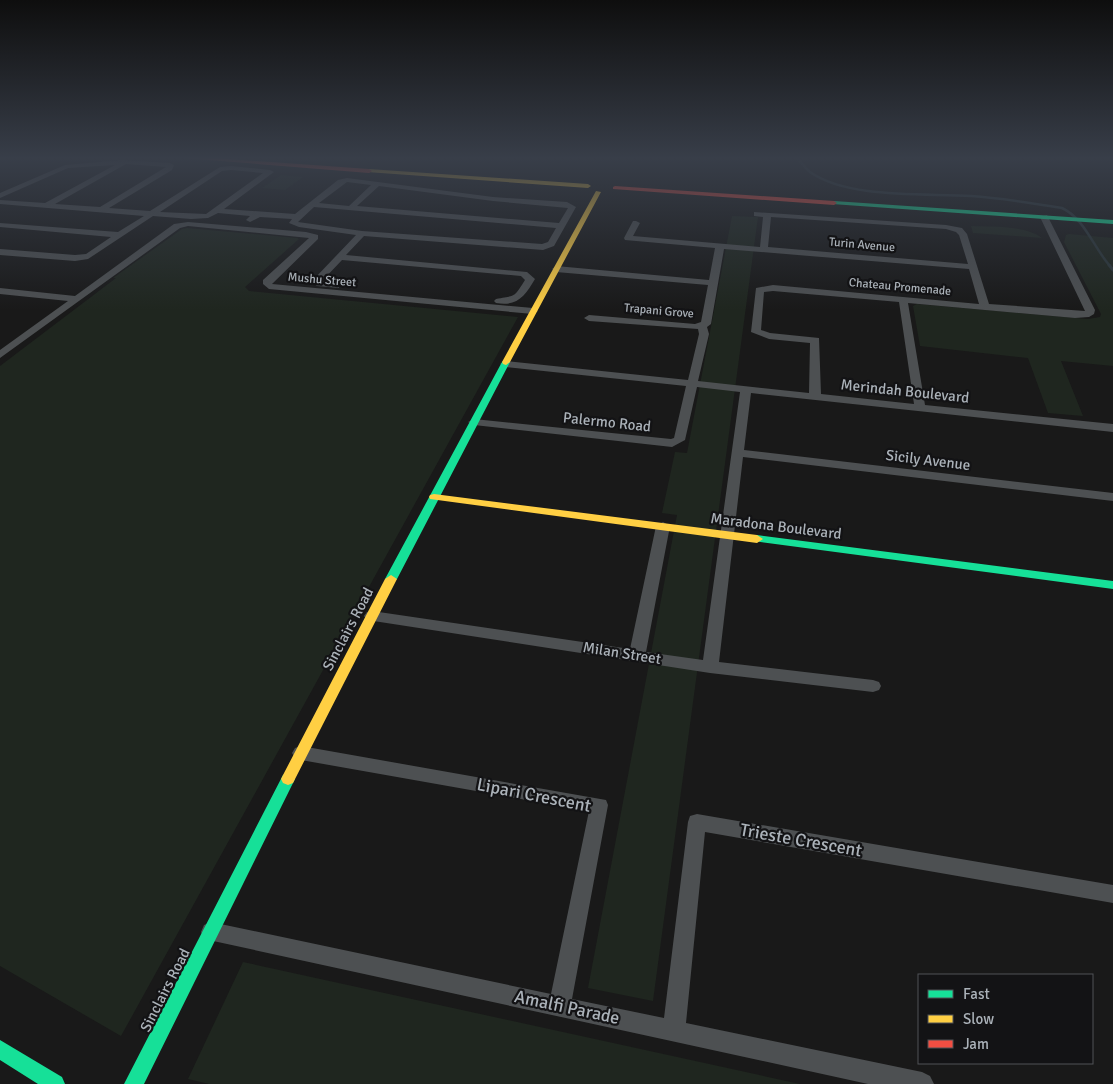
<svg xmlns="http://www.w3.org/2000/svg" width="1113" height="1084" font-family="Signika,sans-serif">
<rect width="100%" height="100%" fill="#191919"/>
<!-- green -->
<path fill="#1f261f" d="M281,175L303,177L285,190L262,188Z
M732,216L758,217L653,1001L588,988L677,515L662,513L675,452L687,453Z
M971,226C992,227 1026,225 1042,238L973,233Z
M187,228L297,238L299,239L245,287L249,291L518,317L121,1036L0,966V366L116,278H113L182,229Z
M1069,234L1113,238V366L1061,361L1083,416L1048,413L1028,358L920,346L913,306L917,304L1088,319L1100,317L1101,314L1064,242L1066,235Z
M243,962L800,1084H209L188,1079Z"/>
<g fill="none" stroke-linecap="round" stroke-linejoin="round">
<!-- stream-far1 -->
<path stroke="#2c373b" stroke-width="2.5" d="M797,158C801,162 805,168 810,172C848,199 925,193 971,196C1002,198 1032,203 1062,208C1085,219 1093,247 1110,266"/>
<!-- stream -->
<path stroke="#2c373b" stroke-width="3" d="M1109,265L1113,270"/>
<!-- street -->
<path fill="#4d5052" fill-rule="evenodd" d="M122,160L170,163L174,165L172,170L109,208L150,211L220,167L231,166L270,170L274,172L224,209L295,214L338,180L347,178L493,197L567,202L576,207L554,246L543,250L364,236L346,255L527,272L535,279C525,296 517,307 496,303L494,301L496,299C516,295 513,299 525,280L521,276L342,260L322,281L339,284V288L317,286L312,281L314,279L356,235L299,227L289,223L292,219L260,217L250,222L246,220L250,216L218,213L208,218L191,219L153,216L88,259L75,261L0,255V249L75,255L86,254L111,237L0,227V223L118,232L144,216L0,204V200L45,203L115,165L68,168L0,198V193L65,165ZM126,164L166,167L100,207L55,204ZM231,170L263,173L206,214L160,212L222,171ZM347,182L371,185L349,206L319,203ZM379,186L493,201L568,208L559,223L357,206ZM314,207L556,228L548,242L542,244L362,231L298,222Z
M754,212L946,225L962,228L967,234L989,304L1085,311L1040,217L1047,215L1095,310L1094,314L1089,317L1075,318L908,303L925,405L1113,424V432L751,393L744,450L1113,493V501L743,457L719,662L873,680L879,682L881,686L879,690L873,692L710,673L367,620L364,616L367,612L372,611L630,649L656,526L663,522L670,526L646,652L703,660L740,392L697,387L685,440L672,447L474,425L468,422L474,419L671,439L674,438L686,386L505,367L500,364L505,361L688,380L699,334L698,329L589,321L584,318L589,315L695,324L701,322L708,285L556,272L552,269L556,266L709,280L715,248L625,240L624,238L633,221H636L640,223L633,236L760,247L763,217L754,216ZM771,217L946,229L956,232L959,235L968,264L768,247ZM724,249L969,269L979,304L773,285L756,288L751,332L769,339L810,343L809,393L698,381L709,334L707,327L711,324ZM773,291L899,302L914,404L821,394L819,338L770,333L761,330L764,292Z
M188,222L306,232L318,235V239L272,284L533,308L538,311L533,314L269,289L263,284V280L309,238L188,226L180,228L0,358V350L68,301L0,294V288L75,296L174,224Z
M301,746L606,800L608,805L572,999L664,1018L688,822L690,816L697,814L1113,885V903L705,832L686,1023L922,1072L930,1076L934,1084H868L204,939L201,932L204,925L211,922L551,994L589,811L301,760L295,758L292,753L295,748Z"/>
<!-- fast -->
<path fill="#16e098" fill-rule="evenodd" d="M834,201L1113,220V224L832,204V202Z
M506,359L510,362L397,579L391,583L387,582L385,579L502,362Z
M757,535L1113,581V589L753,541L751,539Z
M288,773L293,775L295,779L144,1084H124L283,775Z
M0,1040L62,1077L65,1084H38L0,1060Z"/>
<!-- slow -->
<path fill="#ffcf43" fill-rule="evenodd" d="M369,169L588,184L591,186L588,188L367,172V170Z
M596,191L601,192L510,362L506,365L503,364L502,362Z
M434,494L757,535L763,539L757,543L430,499L429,497L430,495Z
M391,575L397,579L293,783L288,785L283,783L281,779L283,775L385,579Z"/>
<!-- jam -->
<path fill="#f24e42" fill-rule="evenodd" d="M184,158H215L369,169L372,171L369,173Z
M615,186L834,201L837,203L834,205L613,189V187Z"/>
</g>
<!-- sky -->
<linearGradient id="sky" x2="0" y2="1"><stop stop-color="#0e0e0e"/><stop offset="0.51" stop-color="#383e49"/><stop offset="1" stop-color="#383e49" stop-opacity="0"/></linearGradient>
<rect width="1113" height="310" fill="url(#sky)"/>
<g text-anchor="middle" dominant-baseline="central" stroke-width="4.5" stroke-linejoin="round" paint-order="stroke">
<!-- far-street labels -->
<g font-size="12" fill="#abb2b9" stroke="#131315">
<text transform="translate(862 245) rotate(5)">Turin Avenue</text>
<text transform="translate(322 280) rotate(5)">Mushu Street</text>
<text transform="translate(900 287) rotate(5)">Chateau Promenade</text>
<text transform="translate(659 311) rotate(5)">Trapani Grove</text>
</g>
<!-- street labels -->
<g font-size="15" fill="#abb2b9" stroke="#131315">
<text transform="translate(905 391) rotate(6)">Merindah Boulevard</text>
<text transform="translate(607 422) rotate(6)">Palermo Road</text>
<text transform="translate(928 460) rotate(7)">Sicily Avenue</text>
<text transform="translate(776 526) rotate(7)">Maradona Boulevard</text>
<text transform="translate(348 629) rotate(-62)">Sinclairs Road</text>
<text transform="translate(622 653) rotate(9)">Milan Street</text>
<text transform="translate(165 990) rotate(-63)">Sinclairs Road</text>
</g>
<!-- near-street labels -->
<g font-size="18" fill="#abb2b9" stroke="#131315">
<text transform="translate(534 795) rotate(11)">Lipari Crescent</text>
<text transform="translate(801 840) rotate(10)">Trieste Crescent</text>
<text transform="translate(567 1007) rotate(12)">Amalfi Parade</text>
</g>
</g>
<!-- legend -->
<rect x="918" y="974" width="175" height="90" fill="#131315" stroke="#505357"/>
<rect x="928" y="990" width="25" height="8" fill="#16e098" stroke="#505357"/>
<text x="963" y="999" font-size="15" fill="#abb2b9">Fast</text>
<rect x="928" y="1015" width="25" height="8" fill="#ffcf43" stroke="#505357"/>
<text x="963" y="1024" font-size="15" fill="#abb2b9">Slow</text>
<rect x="928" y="1040" width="25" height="8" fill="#f24e42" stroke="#505357"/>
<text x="963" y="1049" font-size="15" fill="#abb2b9">Jam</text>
</svg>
